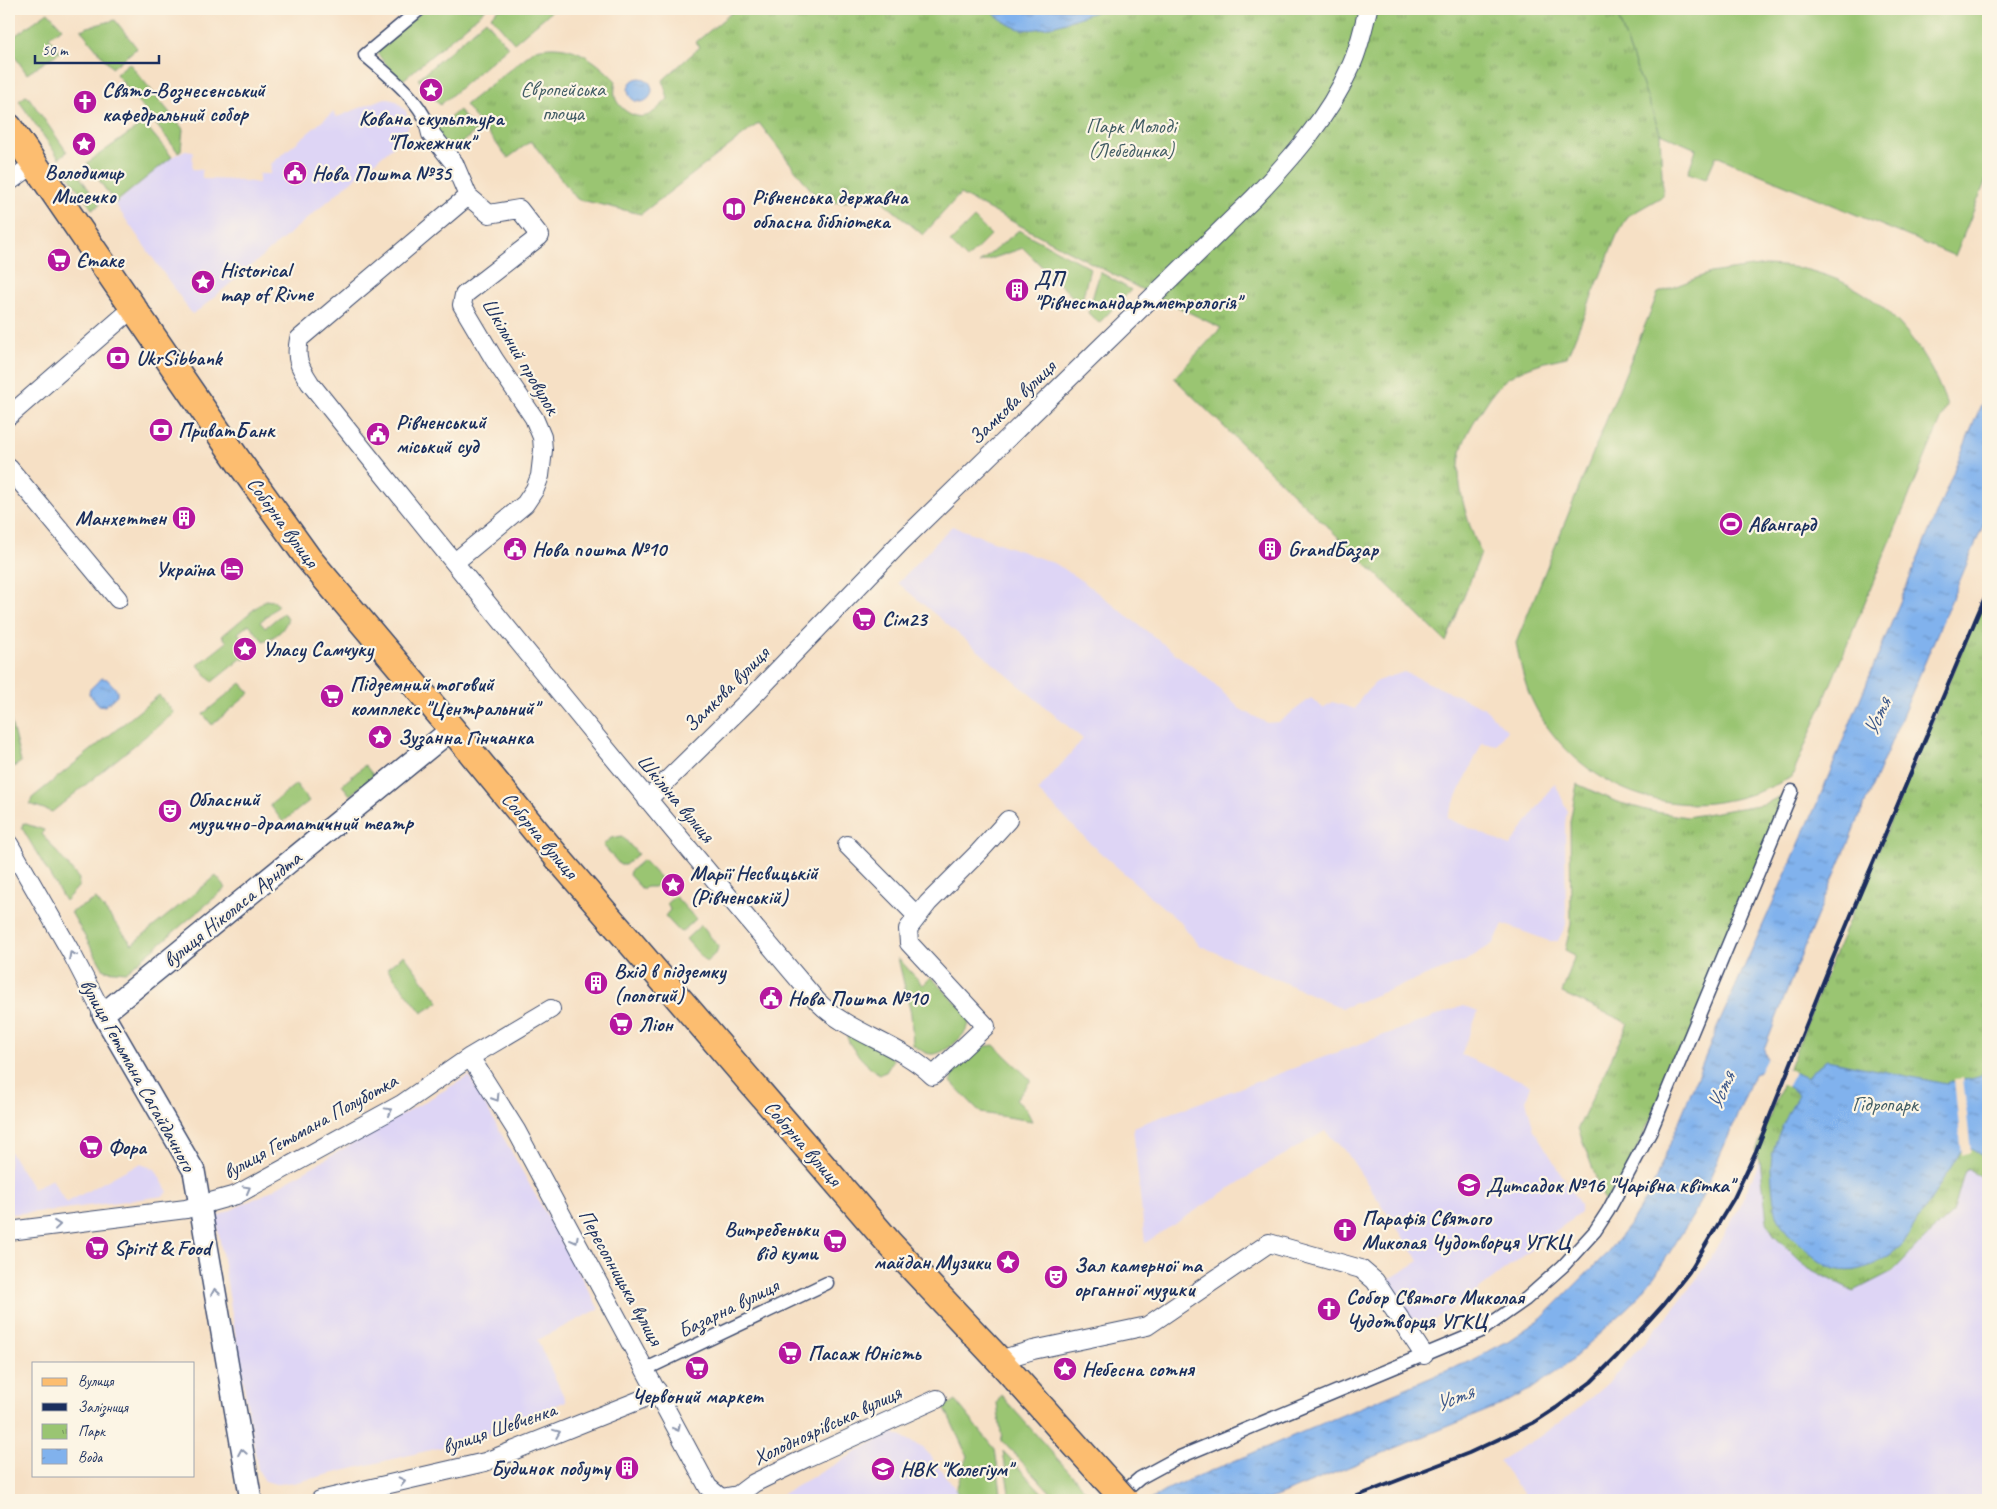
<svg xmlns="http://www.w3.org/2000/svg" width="1997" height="1509" font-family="Caveat,sans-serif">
<defs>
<pattern id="park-tufts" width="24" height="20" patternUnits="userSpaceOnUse" patternTransform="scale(1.25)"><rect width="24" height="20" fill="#9ac572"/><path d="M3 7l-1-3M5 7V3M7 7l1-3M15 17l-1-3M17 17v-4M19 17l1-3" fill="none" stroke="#7da061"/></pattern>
<pattern id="water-ripples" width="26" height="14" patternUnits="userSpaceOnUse" patternTransform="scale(1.25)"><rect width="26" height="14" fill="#81b2ed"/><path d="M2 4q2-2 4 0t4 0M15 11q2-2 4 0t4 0" fill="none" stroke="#6991c3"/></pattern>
</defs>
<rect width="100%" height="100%" fill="#fcf5e5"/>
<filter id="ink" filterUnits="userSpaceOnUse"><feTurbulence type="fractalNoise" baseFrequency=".02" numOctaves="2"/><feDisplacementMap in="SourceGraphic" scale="10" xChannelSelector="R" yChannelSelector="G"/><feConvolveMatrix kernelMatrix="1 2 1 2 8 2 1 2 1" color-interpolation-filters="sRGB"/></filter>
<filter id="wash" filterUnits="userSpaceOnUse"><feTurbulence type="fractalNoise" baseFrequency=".0096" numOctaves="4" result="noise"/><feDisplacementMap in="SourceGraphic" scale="20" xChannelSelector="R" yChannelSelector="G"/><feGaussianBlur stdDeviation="1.12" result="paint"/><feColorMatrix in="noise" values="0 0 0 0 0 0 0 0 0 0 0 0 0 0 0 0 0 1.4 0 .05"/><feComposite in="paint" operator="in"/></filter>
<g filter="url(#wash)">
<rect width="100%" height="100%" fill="#f6e0c5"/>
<!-- built -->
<path fill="#ded5f5" d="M385,98L396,101L406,111L409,124L404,137L200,309L192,314L115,204L172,157L185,150L193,151L192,169L202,170V179L238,180L259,183V174H270L271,164L333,112L337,117Z
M952,526L1056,564L1085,583L1212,682L1240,709L1267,723L1279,722L1311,698L1323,708L1332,702L1355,709L1362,696L1377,681L1404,672L1483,707L1507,730L1497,745L1482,743L1447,818L1510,846L1555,783L1567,810L1565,824L1566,925L1558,941H1549L1503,924L1494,943L1465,961L1342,1008L1199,945L1181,923L1094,847L1038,791L1083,739L898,583Z
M1463,1006L1478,1012L1461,1055L1531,1085L1526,1100L1534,1130L1580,1204V1213L1477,1291L1418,1331L1388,1280L1419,1261L1347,1153L1325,1131L1263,1167L1145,1243L1133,1127Z
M469,1076L599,1309L537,1340L566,1401L476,1439L293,1483L276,1484L265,1481L258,1470L216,1217L265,1194Z
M9,1150L33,1189L52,1179L66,1203L126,1170L140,1164L155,1169L168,1192L163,1196L50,1211L9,1214Z
M1760,1161L1767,1221L1854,1291L1871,1282L1953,1213L1964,1173L1967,1168L1988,1182V1500H1528L1499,1461L1536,1439L1578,1409L1610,1381L1671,1312L1705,1268L1740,1205Z
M892,1432L923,1447L964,1500H772Z"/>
<!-- grass -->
<path fill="#9ac572" stroke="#5a7a68" d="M425,9H486L403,80L396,76L375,51Z
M499,9H554L514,43L491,16Z
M1615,9H1988V175L1955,256L1716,156L1706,179L1688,173L1696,149L1660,133Z
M48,12L62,28L49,37L60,52L27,74L9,48V40Z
M115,20L137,48L112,68L81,30L88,27Z
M486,20L508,47L440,105L418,79Z
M129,63L183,129L181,150L178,152L116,74Z
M27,95L67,152L59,158L19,101Z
M459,110L476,131L451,151L435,130Z
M144,123L172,157L115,203L87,163Z
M75,170L100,205L92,209L68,175Z
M974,218L991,235L967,259L950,242Z
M1019,230L1090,268L1081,305L1023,248L979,263Z
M1766,265C1782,266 1799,267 1815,272C1882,290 1924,342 1947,405L1792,777C1770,788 1748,797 1724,801C1645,816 1563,770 1531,698C1523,680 1520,661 1516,643L1658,293L1710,273Z
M1100,272L1131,290L1099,323L1088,313Z
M265,600L274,601L278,606L260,622L265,628L283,613L288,618C284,631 276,637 263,641L249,624L238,633L244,642L239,646L246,654L251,650L253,652L244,660L242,658L212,682L198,665L227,642L222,636Z
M241,683L250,693L212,725L203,714Z
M159,695L174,713L52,812L30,804L32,798Z
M9,714L21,762L9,770Z
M365,765L374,776L350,795L342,785Z
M296,784L309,801L283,822L270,805Z
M23,823L44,830L42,834L79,879L78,887L65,901L22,828Z
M622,836L638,854L625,865H620L603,845L611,838Z
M643,860L662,880L654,887H646L643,890L629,875L630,871Z
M216,876L226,888L126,972L104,970L71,912L96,899L132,944Z
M675,896L696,919L682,932L679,931L665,916L670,910L667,903Z
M701,925L718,946L717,952L706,962L686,939Z
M404,955L439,1002L422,1013L387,968Z
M898,958L923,985L931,977L968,1015C968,1018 970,1021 969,1023C968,1035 942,1056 931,1054C925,1054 918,1048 913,1045L911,1014Z
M853,1033L891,1054L893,1061L886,1072L880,1074C870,1069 848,1047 847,1036Z
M994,1045L1031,1080L1016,1100L1026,1109L1032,1121L981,1113L951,1082L952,1068L981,1047Z
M1001,1395L1094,1500H1058L1002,1441L997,1403Z
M956,1401L995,1449L1002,1500H964L956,1490L967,1456L944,1406Z
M1003,1451L1049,1500H1010Z"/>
<!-- park -->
<path fill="url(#park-tufts)" stroke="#5a7a68" d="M736,9H1615L1660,133L1663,196L1628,216L1617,235L1567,357C1548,361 1530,365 1513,375C1501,381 1492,394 1485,405C1474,421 1463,438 1460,457C1455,485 1469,528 1481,553L1446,642C1356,553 1264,467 1174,378L1221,328L1139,288L960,194L923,235L881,200L821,203L759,123L641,214L577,199L531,141L508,158L465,105L536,49C571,41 593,58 616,81C615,86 614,92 615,97C619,109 634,119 646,116C654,114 662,104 668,99L663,80L700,47L696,42Z
M1988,590V1182L1967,1168L1964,1173L1953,1213L1925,1238L1893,1271L1854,1291L1808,1268L1774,1236L1767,1221L1760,1161L1756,1151L1830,965Z
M1577,784L1617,802L1650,811L1687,817L1764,804L1792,791L1696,1020L1608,1211L1578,1128L1628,1023L1562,993L1575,955L1565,950L1571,924L1570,822Z"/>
<!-- water -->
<path fill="url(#water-ripples)" stroke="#4e70a6" d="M988,9H1103C1082,16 1038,35 1017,28C1006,24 997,16 988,9Z
M628 90a12 12 0 1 1 24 0a12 12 0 1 1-24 0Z
M1988,388V514L1804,947L1764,1050L1767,1059L1807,1078L1812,1070L1827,1060L1946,1084C1957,1079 1969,1081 1981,1076L1988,1060V1157H1984L1971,1149L1961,1151L1903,1244C1882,1264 1848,1282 1821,1262C1814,1258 1809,1252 1803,1247C1792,1238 1782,1229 1777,1215C1773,1204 1772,1181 1771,1169C1771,1142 1787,1118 1798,1094L1787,1086L1760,1072L1754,1074L1732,1128L1694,1214L1654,1277L1631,1305L1562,1368L1533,1388L1503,1404L1268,1500H1150L1170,1488L1470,1361L1508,1341L1542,1318L1605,1255L1631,1223L1652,1188L1717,1028L1819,799Z
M102,678L107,679L117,690V695L105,706L99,705L89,694L90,689Z"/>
<!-- pier -->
<path fill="#f6e0c5" d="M1767,1058L1795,1072L1787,1087L1759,1073Z
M1963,1078L1971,1152L1962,1155L1954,1079Z"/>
</g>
<g filter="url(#ink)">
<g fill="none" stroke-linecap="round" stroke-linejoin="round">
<!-- pedestrian casing -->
<g stroke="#3c4a6d" stroke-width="15">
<path id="pedestrian" d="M420,9L365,55C389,76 416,96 429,126
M646,1369L827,1283
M1118,1497L1140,1478L1175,1459L1479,1332L1526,1299L1563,1266L1595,1231L1608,1211L1650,1133L1792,791"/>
</g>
<!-- minor casing -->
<g stroke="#3c4a6d" stroke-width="20">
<path id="minor" d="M429,126L431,134L454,163L468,196L299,339C295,359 299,366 310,383C476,591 644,798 817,1001C849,1034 899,1043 933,1076L986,1026L909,943L908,929L928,903L979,852L1008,820
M9,182L34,164
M9,416L133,308
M9,468L118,599
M455,562L525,504L535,489L540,476L543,450L542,437L534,418L494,359L462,305L464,295L540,236L519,209L489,214L468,196
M647,800L749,700L901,542L1254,198C1291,159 1328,118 1350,68C1359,50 1363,28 1368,9
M9,844L72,954L103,1014
M847,845L917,916
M470,1057L516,1130L708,1487L721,1498L738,1495L754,1483L806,1458L937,1399
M9,1231L186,1209L236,1195L402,1104L470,1057L551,1009
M999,1360L1033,1350L1147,1326L1269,1243L1361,1269L1375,1281L1424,1355
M320,1500L485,1462L640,1400L657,1390"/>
</g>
<!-- tertiary casing -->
<g stroke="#3c4a6d" stroke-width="24">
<path id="tertiary" d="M251,1500L194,1171L103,1014L452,729"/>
</g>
<!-- primary casing -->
<g stroke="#3c4a6d" stroke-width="29">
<path id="primary" d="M9,127L239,462L308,558L452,729L562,863L890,1244L999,1360L1104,1477"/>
</g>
<!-- pedestrian -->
<use href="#pedestrian" stroke="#fff" stroke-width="12"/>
<!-- minor -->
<use href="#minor" stroke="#fff" stroke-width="18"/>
<!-- tertiary -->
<use href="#tertiary" stroke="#fff" stroke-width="21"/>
<!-- primary -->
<use href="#primary" stroke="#fcbd6f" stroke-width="26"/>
<!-- rail -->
<path stroke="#1b2f5e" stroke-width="4" d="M1347,1500L1469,1453L1533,1423L1556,1408L1591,1382L1617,1356L1663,1305L1689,1272L1734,1198L1756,1151L1830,965L1988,590"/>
<!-- primary-bridge casing -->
<g stroke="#3c4a6d" stroke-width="29" stroke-linecap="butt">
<path id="primary-bridge" d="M1104,1477L1125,1500"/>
</g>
<!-- primary-bridge -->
<use href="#primary-bridge" stroke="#fcbd6f" stroke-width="26"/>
</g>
<!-- one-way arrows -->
<defs><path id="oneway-chevron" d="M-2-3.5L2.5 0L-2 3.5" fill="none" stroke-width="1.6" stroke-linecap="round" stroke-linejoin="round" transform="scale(1.25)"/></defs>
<g stroke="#8d97ae">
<use href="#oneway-chevron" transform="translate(72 955) rotate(-118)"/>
<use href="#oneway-chevron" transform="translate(496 1098) rotate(58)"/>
<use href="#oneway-chevron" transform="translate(389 1111) rotate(-29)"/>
<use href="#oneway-chevron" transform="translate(247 1189) rotate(-29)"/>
<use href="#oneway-chevron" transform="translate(57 1225) rotate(-6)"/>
<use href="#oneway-chevron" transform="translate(575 1240) rotate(61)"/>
<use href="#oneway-chevron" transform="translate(215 1292) rotate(-99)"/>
<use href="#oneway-chevron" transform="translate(677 1428) rotate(62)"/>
<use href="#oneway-chevron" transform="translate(557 1433) rotate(-22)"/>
<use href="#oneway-chevron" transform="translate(242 1452) rotate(-100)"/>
<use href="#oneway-chevron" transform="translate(402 1481) rotate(-13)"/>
</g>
</g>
<!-- icons -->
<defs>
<g id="sight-disc" transform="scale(1.25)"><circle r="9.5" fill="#b5179e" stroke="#fcf5e5"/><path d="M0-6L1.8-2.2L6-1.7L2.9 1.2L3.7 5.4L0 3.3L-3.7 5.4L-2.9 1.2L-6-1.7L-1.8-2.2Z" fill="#fff"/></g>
<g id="church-disc" transform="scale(1.25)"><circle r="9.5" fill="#b5179e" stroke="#fcf5e5"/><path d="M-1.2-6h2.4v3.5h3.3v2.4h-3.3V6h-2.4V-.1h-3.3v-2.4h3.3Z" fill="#fff"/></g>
<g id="civic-disc" transform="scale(1.25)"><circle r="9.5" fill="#b5179e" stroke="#fcf5e5"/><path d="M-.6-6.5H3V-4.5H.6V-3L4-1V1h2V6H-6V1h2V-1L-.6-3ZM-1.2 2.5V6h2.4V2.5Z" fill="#fff"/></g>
<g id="library-disc" transform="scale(1.25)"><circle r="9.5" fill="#b5179e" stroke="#fcf5e5"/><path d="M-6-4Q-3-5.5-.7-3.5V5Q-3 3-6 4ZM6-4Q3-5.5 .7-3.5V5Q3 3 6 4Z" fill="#fff"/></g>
<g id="supermarket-disc" transform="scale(1.25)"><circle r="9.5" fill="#b5179e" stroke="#fcf5e5"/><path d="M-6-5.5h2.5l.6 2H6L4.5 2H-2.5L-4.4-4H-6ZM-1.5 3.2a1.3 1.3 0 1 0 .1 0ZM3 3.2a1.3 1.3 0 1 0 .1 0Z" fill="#fff"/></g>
<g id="building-disc" transform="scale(1.25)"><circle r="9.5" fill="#b5179e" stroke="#fcf5e5"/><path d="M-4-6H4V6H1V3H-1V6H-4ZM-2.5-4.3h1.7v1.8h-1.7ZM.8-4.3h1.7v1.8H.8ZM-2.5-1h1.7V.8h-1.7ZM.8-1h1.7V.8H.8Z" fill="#fff"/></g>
<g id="bank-disc" transform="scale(1.25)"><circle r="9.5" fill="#b5179e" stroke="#fcf5e5"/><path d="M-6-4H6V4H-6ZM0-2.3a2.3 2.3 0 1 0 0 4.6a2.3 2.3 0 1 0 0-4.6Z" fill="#fff"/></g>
<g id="stadium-disc" transform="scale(1.25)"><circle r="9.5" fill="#b5179e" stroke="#fcf5e5"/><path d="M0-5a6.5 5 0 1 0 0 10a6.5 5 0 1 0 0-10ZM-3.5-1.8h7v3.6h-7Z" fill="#fff"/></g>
<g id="hotel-disc" transform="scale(1.25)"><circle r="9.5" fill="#b5179e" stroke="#fcf5e5"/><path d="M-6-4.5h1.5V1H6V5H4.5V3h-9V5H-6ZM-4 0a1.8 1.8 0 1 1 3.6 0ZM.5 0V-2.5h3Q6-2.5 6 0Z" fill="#fff"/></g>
<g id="theatre-disc" transform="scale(1.25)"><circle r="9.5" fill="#b5179e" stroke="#fcf5e5"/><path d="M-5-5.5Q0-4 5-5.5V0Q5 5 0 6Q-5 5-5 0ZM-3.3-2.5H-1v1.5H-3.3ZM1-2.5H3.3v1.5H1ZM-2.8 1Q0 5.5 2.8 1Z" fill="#fff"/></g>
<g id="school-disc" transform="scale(1.25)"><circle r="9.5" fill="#b5179e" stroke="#fcf5e5"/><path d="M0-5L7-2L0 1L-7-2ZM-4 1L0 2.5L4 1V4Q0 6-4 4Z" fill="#fff"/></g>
</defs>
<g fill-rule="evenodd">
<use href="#sight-disc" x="431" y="90"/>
<use href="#church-disc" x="85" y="102"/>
<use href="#sight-disc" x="84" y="144"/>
<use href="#civic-disc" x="295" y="173"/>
<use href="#library-disc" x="734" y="209"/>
<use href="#supermarket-disc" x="59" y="260"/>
<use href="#sight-disc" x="203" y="282"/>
<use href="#building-disc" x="1017" y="290"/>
<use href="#bank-disc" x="118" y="358"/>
<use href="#bank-disc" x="161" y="430"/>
<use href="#civic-disc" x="378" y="434"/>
<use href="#building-disc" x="184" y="518"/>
<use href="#stadium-disc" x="1731" y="524"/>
<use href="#civic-disc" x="515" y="549"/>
<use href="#building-disc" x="1270" y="549"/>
<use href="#hotel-disc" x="232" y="569"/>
<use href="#supermarket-disc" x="864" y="619"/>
<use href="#sight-disc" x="245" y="649"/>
<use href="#supermarket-disc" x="332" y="696"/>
<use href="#sight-disc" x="380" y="737"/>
<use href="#theatre-disc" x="170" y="811"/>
<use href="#sight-disc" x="673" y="885"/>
<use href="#building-disc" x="596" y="983"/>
<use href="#civic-disc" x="771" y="998"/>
<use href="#supermarket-disc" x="621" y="1024"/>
<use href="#supermarket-disc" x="91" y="1147"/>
<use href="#school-disc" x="1469" y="1185"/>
<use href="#church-disc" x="1345" y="1230"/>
<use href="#supermarket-disc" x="835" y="1241"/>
<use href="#supermarket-disc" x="97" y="1248"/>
<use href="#sight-disc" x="1008" y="1262"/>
<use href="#theatre-disc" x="1056" y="1277"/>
<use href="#church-disc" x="1329" y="1309"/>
<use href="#supermarket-disc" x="790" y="1353"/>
<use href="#supermarket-disc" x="697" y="1368"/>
<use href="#sight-disc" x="1065" y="1369"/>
<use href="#building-disc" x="627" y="1468"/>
<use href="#school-disc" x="883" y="1469"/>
</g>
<g text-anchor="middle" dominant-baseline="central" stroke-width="4.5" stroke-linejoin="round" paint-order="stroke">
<!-- park labels -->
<g font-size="21" fill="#415c64" stroke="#fcf5e5">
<text x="563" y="89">Європейська<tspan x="563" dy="24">площа</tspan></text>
<text x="1131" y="126">Парк Молоді<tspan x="1131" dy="24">(Лебединка)</tspan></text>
<text x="1885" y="1104">Гідропарк</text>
</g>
<!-- poi labels -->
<g font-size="21" font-weight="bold" fill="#1b2f5e" stroke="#fcf5e5" text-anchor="start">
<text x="102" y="90">Свято-Вознесенський<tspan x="102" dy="24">кафедральний собор</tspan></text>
<text x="431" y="118" text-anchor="middle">Кована скульптура<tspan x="431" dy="24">"Пожежник"</tspan></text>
<text x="84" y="172" text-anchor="middle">Володимир<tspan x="84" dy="24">Мисечко</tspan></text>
<text x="312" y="173">Нова Пошта №35</text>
<text x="752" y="197">Рівненська державна<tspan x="752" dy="24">обласна бібліотека</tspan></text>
<text x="76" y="260">Єтаке</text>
<text x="220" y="270">Historical<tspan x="220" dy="24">map of Rivne</tspan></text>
<text x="1034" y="278">ДП<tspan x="1034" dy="24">"Рівнестандартметрологія"</tspan></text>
<text x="136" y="358">UkrSibbank</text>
<text x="396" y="422">Рівненський<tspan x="396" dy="24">міський суд</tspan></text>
<text x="178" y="430">ПриватБанк</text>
<text x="166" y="518" text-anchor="end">Манхеттен</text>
<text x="1748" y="524">Авангард</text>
<text x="532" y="549">Нова пошта №10</text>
<text x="1288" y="549">GrandБазар</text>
<text x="214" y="569" text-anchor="end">Україна</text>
<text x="882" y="619">Сім23</text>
<text x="262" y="649">Уласу Самчуку</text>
<text x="350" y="684">Підземний тоговий<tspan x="350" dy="24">комплекс "Центральний"</tspan></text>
<text x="398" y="737">Зузанна Гінчанка</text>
<text x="188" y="799">Обласний<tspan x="188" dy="24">музично-драматичний театр</tspan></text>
<text x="690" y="873">Марії Несвицькій<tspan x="690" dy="24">(Рівненській)</tspan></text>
<text x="614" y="971">Вхід в підземку<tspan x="614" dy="24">(пологий)</tspan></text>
<text x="788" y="998">Нова Пошта №10</text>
<text x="638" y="1024">Ліон</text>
<text x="108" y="1147">Фора</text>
<text x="1486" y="1185">Дитсадок №16 "Чарівна квітка"</text>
<text x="1362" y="1218">Парафія Святого<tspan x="1362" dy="24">Миколая Чудотворця УГКЦ</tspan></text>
<text x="818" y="1229" text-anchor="end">Витребеньки<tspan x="818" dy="24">від куми</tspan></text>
<text x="114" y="1248">Spirit &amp; Food</text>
<text x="990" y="1262" text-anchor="end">майдан Музики</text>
<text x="1074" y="1265">Зал камерної та<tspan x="1074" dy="24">органної музики</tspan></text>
<text x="1346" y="1297">Собор Святого Миколая<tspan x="1346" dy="24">Чудотворця УГКЦ</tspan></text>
<text x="808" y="1353">Пасаж Юність</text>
<text x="1082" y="1369">Небесна сотня</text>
<text x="697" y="1396" text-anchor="middle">Червоний маркет</text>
<text x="610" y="1468" text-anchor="end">Будинок побуту</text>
<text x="900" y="1469">НВК "Колегіум"</text>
</g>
<!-- street labels -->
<g font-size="21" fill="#1b2f5e" stroke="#fcf5e5">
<text transform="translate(521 356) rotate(59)">Шкільний провулок</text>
<text transform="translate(1012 402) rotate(-44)">Замкова вулиця</text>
<text transform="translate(283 522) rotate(54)">Соборна вулиця</text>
<text transform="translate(726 689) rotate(-45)">Замкова вулиця</text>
<text transform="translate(676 798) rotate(50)">Шкільна вулиця</text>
<text transform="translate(540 835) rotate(50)">Соборна вулиця</text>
<text transform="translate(232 909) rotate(-39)">вулиця Ніколаса Арндта</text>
<text transform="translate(138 1075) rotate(61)">вулиця Гетьмана Сагайдачного</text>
<text transform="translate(310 1126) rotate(-29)">вулиця Гетьмана Полуботка</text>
<text transform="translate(803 1143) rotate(49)">Соборна вулиця</text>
<text transform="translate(621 1277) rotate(61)">Пересопницька вулиця</text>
<text transform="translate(728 1308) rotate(-26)">Базарна вулиця</text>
<text transform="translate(827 1425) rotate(-25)">Холодноярівська вулиця</text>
<text transform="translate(499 1428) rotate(-19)">вулиця Шевченка</text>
</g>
<!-- water labels -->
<g font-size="22" font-style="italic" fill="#3a5689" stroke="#fcf5e5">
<text transform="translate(1877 717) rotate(-67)">Устя</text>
<text transform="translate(1721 1091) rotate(-67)">Устя</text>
<text transform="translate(1454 1398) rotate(-22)">Устя</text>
</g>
</g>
<!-- margin -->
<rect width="1997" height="1509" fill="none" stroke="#fcf5e5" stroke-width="30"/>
<!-- legend -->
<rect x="32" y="1362" width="162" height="115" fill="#fcf5e5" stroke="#a2a6af"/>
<rect x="42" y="1378" width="25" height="8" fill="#fcbd6f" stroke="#a2a6af"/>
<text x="78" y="1386" font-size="15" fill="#1b2f5e">Вулиця</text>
<rect x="42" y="1403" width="25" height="8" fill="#1b2f5e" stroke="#a2a6af"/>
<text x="78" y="1412" font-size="15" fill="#1b2f5e">Залізниця</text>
<rect x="42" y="1424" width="25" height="15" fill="url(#park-tufts)" stroke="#a2a6af"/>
<text x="78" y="1436" font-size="15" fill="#1b2f5e">Парк</text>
<rect x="42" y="1449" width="25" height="15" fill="url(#water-ripples)" stroke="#a2a6af"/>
<text x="78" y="1462" font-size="15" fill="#1b2f5e">Вода</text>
<!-- scale -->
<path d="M35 55v8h124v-8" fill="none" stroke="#1b2f5e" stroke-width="2.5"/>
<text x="42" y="55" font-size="15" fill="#1b2f5e" stroke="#fcf5e5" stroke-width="4" paint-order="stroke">50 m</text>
</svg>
